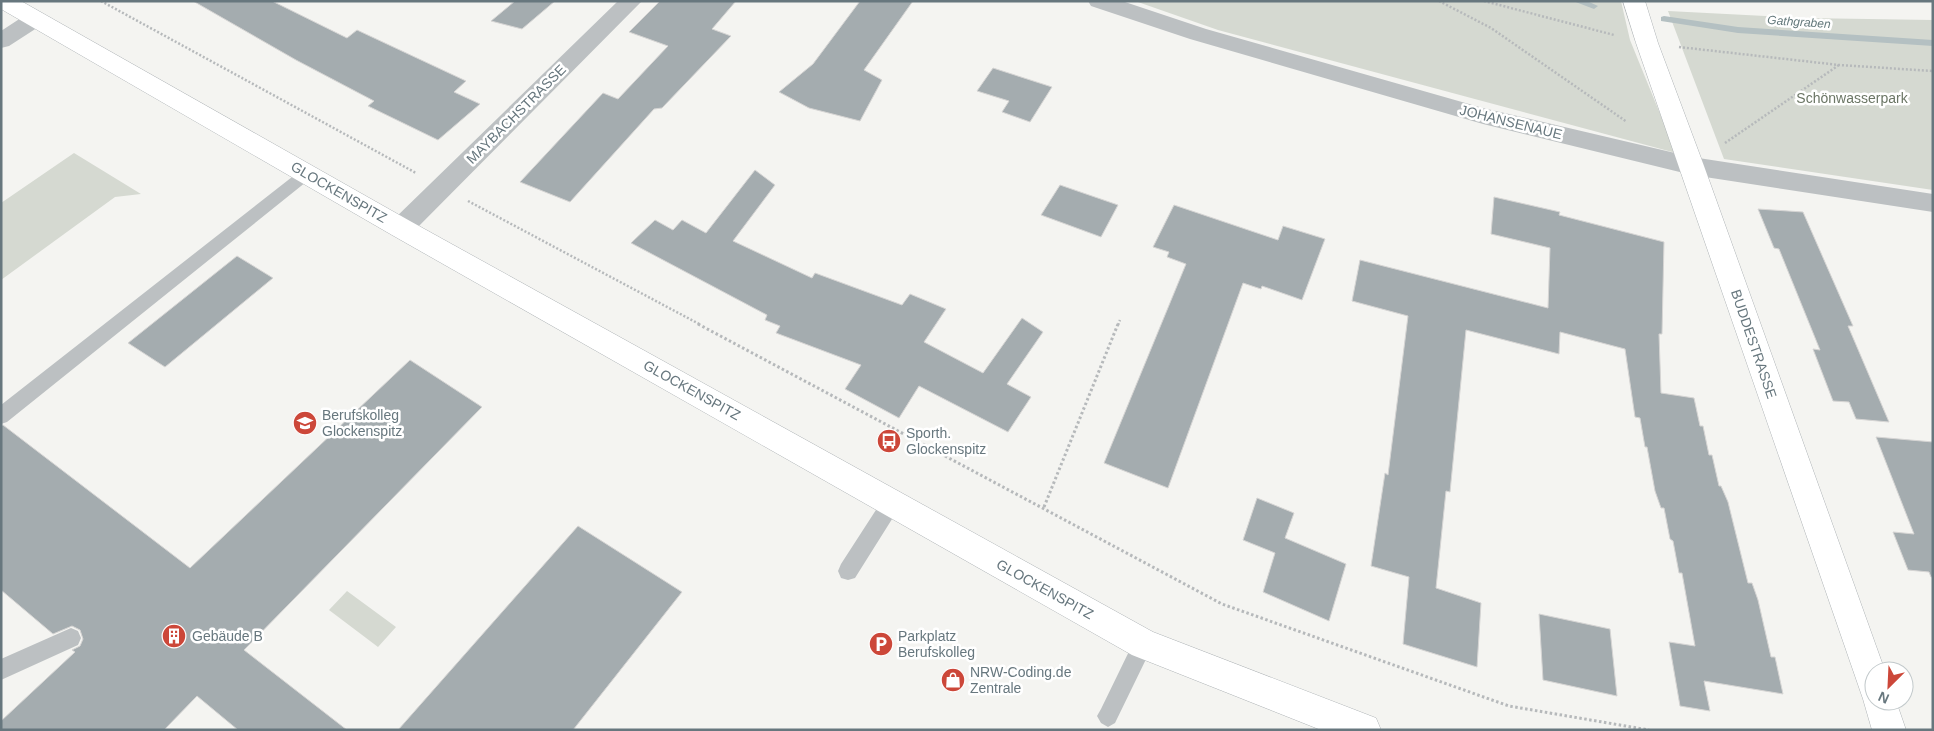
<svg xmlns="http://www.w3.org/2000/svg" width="1934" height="731" font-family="Helvetica,sans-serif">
<rect width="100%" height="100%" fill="#f4f4f1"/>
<!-- green -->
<path fill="#d5d9d1" d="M1135,1H1621L1630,40L1676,153L1218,30Z
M1668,11L1803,18L1933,20V190L1724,159Z
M74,153L141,194L115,197L1,280V203Z
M347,591L396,627L378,647L329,610Z"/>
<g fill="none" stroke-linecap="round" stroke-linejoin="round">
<!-- stream -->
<path fill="#b4c0c2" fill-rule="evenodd" d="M1573,1H1587L1598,6L1594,9Z
M1664,16L1738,27L1933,40V46L1738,33L1661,21V17Z"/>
</g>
<!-- building -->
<path fill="#a4acaf" stroke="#d6d5d4" d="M193,1H272L347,38L357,30L466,81L454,92L480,104L438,140L368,106L374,101L296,60Z
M515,1H555L522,29L491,21Z
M660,1H736L712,29L731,36L662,108L654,109L570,202L520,182L603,93L618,99L668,46L629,32Z
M860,1H913L864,70L882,80L860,121L809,108L779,92L813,64Z
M993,68L1052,87L1030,122L1002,112L1009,101L977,91Z
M755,170L775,185L733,241L812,278L815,273L902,305L910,294L946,309L924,342L983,373L1022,318L1043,332L1007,384L1031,397L1008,432L919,386L899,418L845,389L861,365L776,333L780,326L765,320L767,315L631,243L655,220L673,230L682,220L706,233Z
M1060,185L1118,205L1101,237L1041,215Z
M1494,197L1560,212L1559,215L1664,242L1662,334H1659L1661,393L1694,398L1700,426H1703L1709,455H1712L1719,486H1721L1728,502L1748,583H1752L1758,600L1771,657H1775L1783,694L1704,681L1710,711L1680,706L1669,642L1695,646L1682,573H1679L1673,541L1670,539L1664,508H1661L1655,491L1647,447H1645L1640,418L1635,417L1625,349L1560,332L1559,354L1466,330L1450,492L1446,491L1436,588L1481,603L1477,667L1403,644L1409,577L1371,566L1385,473L1388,475L1408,316L1352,301L1360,260L1548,308L1550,248L1491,234Z
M1174,205L1278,240L1283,226L1325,239L1302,300L1262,286L1261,289L1243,283L1168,488L1104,463L1186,264L1167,257L1169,252L1153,247Z
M1758,209L1803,212L1853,326H1848L1889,422L1856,419L1849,402L1833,401L1813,349L1820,350L1779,249L1774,248Z
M237,256L273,278L165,367L128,343Z
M410,360L482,407L244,650L347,730H238L197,696L164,730H1V721L75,652L72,650L80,646L83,639L80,630L72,626L53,634L1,590V426L3,425L190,568Z
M1876,437L1933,442V577H1931L1929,572L1908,570L1893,532L1914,534Z
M1257,498L1294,513L1285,538L1346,564L1329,621L1263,592L1275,553L1243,540Z
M578,526L682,592L573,730H398Z
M1539,614L1610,629L1617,696L1543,680Z"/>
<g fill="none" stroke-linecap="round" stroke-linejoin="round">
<!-- secondary casing -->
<g stroke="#afb4b7" stroke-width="1">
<path id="secondary" d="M1,1H21L410,221L1153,632L1376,718L1381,730H1321L1132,655L392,235L1,9Z
M1623,1H1645L1658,43L1704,166L1885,671H1874V701H1896L1906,730H1872L1863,699L1636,43Z"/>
</g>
<!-- path-far1 -->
<path stroke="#b6b9bb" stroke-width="2.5" stroke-dasharray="2 2" stroke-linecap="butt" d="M101,1L416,173
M1439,1L1491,28L1627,122
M1484,1L1614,35
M1679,47L1839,65L1933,71
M1725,143L1839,65
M468,201L701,325
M1118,325L1120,320"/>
<!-- path -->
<path stroke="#b6b9bb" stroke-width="3" stroke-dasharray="2.5 2.5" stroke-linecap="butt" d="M698,324L1222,604L1509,706L1649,730
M1044,507L1118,324"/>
<!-- lane -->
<path fill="#bcc0c2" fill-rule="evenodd" d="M306,168L311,170L314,174L311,178L7,422L1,424V405L301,170Z
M892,493L899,496L901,502L899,508L855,578L848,580L841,578L838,571L841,564L885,496Z
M71,628L78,631L81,638L78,645L1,680V659Z
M1143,634L1150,637L1153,644L1150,651L1115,723L1108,727L1101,723L1097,716L1101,709L1136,637Z"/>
<!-- street -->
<path fill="#bcc0c2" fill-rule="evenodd" d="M618,1H642L410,235L401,238L392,235L388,228L392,221Z
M1088,1H1122L1206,29L1483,108L1692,157L1933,194V212L1692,175L1483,124L1190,39L1091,6Z
M35,12L43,14L46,19L43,24L9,46L1,48V31L27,14Z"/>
<!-- secondary -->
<use href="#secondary" fill="#fff" fill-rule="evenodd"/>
</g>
<!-- icons -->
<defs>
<g id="school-disc" transform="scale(1.25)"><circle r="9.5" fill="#cc4739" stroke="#fff"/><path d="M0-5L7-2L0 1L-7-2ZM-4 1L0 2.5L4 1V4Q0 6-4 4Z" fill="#fff"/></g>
<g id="bus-disc" transform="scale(1.25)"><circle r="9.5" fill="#cc4739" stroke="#fff"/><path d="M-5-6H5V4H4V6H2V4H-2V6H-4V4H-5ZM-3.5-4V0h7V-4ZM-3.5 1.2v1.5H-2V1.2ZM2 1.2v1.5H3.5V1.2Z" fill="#fff"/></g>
<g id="building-disc" transform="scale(1.25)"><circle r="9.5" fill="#cc4739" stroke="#fff"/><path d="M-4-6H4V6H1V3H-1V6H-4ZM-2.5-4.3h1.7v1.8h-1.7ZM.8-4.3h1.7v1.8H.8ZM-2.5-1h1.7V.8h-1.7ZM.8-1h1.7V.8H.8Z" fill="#fff"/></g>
<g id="parking-disc" transform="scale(1.25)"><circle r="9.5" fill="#cc4739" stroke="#fff"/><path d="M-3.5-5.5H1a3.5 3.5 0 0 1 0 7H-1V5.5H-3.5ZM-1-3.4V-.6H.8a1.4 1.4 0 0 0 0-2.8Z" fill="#fff"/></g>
<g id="shop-disc" transform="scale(1.25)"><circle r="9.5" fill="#cc4739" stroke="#fff"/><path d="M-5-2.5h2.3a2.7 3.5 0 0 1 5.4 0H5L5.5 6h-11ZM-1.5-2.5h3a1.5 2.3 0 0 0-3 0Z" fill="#fff"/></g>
</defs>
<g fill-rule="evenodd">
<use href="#school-disc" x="305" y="423"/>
<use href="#bus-disc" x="889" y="441"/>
<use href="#building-disc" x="174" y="636"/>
<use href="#parking-disc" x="881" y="644"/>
<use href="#shop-disc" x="953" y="680"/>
</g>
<g text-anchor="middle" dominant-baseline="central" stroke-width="5" stroke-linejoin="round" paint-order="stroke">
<!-- far-water labels -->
<g font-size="12" font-style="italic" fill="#63787b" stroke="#fff">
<text transform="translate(1799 22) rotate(4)">Gathgraben</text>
</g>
<!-- park labels -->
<g font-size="14" fill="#6b7665" stroke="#fff">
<text x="1852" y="98">Schönwasserpark</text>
</g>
<!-- street labels -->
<g font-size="14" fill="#67777e" stroke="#fff">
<text transform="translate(516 114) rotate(-45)">MAYBACHSTRASSE</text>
<text transform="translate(1511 122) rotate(14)">JOHANSENAUE</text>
<text transform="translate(339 192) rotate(30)">GLOCKENSPITZ</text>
<text transform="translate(1754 344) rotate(71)">BUDDESTRASSE</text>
<text transform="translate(692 390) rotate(29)">GLOCKENSPITZ</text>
<text transform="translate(1045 589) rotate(29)">GLOCKENSPITZ</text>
</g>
<!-- poi labels -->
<g font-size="14" fill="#67777e" stroke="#fff" text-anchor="start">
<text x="322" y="415">Berufskolleg<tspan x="322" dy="16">Glockenspitz</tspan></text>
<text x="906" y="433">Sporth.<tspan x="906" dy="16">Glockenspitz</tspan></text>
<text x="192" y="636">Gebäude B</text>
<text x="898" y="636">Parkplatz<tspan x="898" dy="16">Berufskolleg</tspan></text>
<text x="970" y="672">NRW-Coding.de<tspan x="970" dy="16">Zentrale</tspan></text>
</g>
</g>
<!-- border -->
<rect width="1934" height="731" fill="none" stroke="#67777e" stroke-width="5"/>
<!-- north arrow -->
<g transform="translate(1889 686) rotate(204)"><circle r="24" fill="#ffffff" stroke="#c2c9cb"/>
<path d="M0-4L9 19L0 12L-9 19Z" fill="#cc4739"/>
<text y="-8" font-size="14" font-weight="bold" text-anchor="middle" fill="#67777e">N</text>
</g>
</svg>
